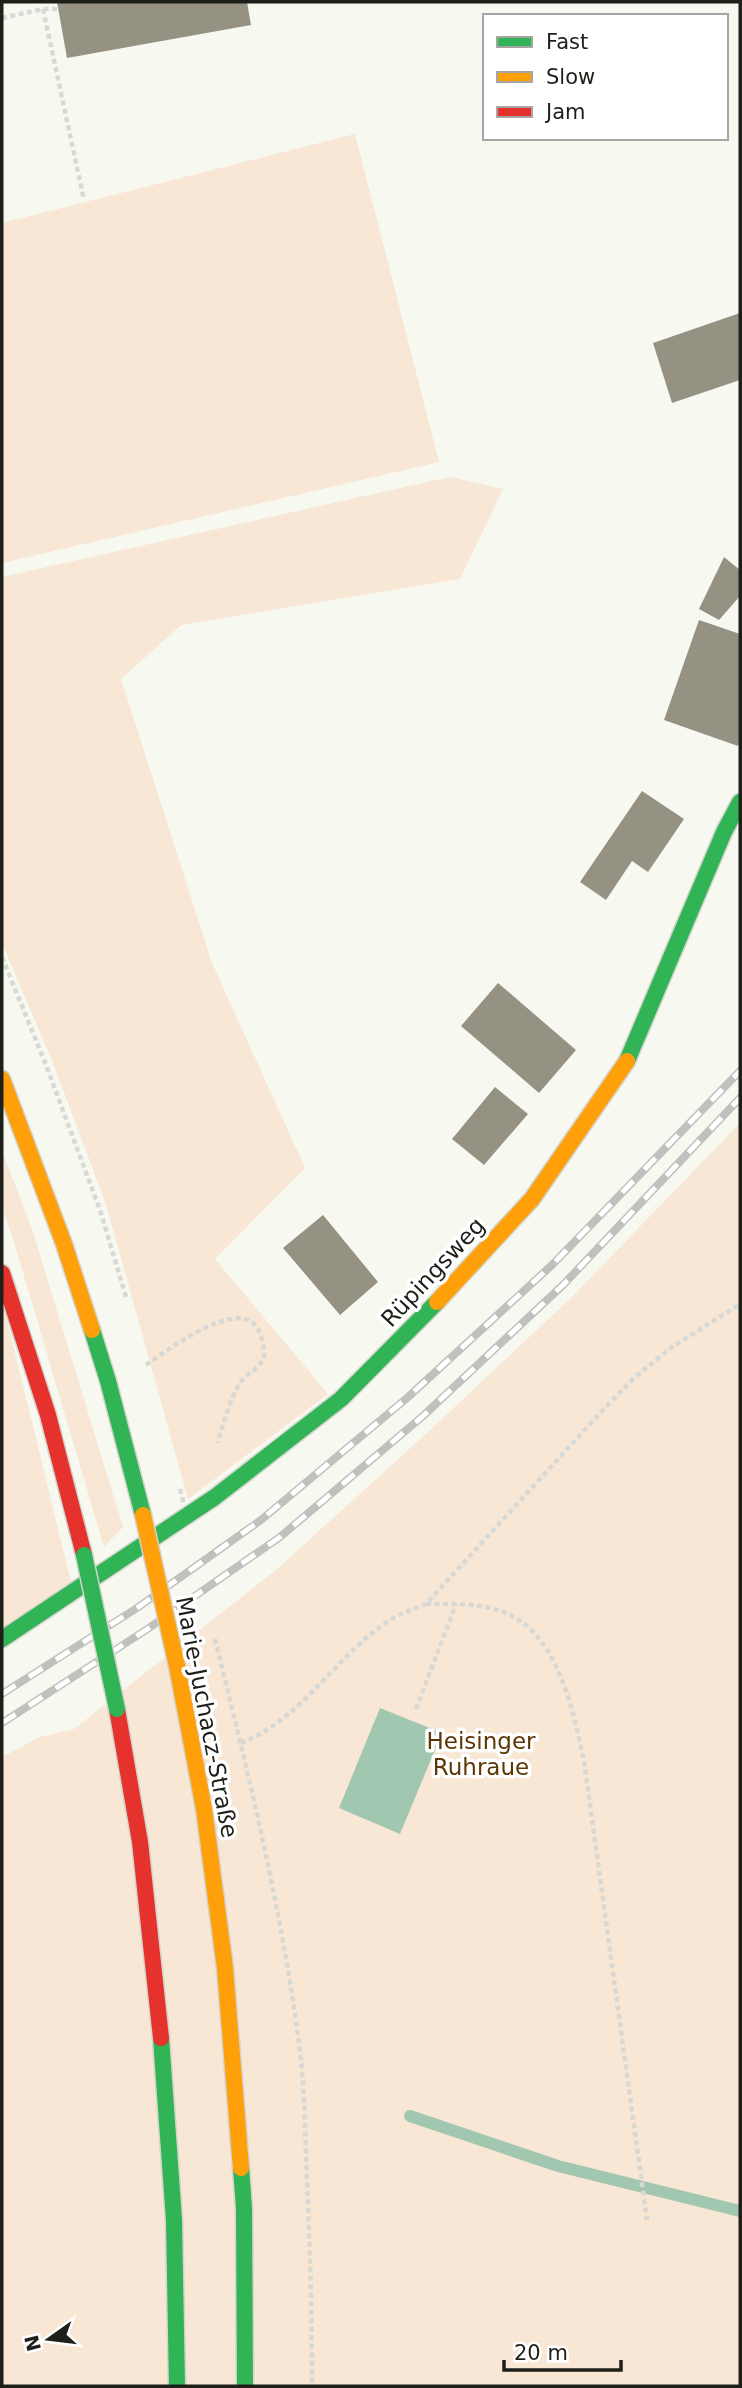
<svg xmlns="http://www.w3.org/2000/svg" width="742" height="2388" font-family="'DejaVu Sans',sans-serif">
<rect width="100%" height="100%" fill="#f7f8f0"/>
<!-- green -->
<path fill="#f7e7d4" d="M355,134L439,462L2,563V223Z
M450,477L503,489L460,579L181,625L121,679L212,963L305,1168L215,1259L328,1394L188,1499L106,1204L53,1063L2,943V577Z
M740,1123V2386H2V1757L40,1737L74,1729L276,1570L428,1432L573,1296Z
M2,1151L32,1229L123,1527L104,1547L14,1242L2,1208Z
M2,1300L72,1586L2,1631Z"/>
<!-- water -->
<path fill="#a2c7b0" d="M380,1708L442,1733L400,1834L339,1808Z"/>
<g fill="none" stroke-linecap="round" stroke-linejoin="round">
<!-- stream -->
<path stroke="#a2c7b0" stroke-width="12" d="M410,2116L558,2166L740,2211"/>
</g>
<!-- building -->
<path fill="#959284" d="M57,2H247L251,25L67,58Z
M740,313V380L672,403L653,343Z
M724,557L740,570V596L719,620L699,609Z
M699,620L740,634V738L738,746L664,720Z
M642,791L684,819L648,872L632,861L606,900L580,882Z
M498,983L576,1050L539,1093L461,1026Z
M495,1087L528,1114L484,1165L452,1139Z
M323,1215L378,1282L340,1315L283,1248Z"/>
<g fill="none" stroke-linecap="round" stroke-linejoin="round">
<!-- fast casing -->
<g stroke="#d3d4cd" stroke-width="19">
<path id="fast" d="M627,1061L724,832L740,802
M92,1330L108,1381L143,1515
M2,1639L215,1497L341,1399L437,1302
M161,2038L174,2220L177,2386
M241,2168L244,2208L245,2386"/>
</g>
<!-- slow casing -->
<g stroke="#d3d4cd" stroke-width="19">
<path id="slow" d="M2,1079L64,1244L92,1330
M437,1302L532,1199L627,1061
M177,1666L204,1809L225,1968L241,2168"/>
</g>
<!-- jam casing -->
<g stroke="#d3d4cd" stroke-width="19">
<path id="jam" d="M2,1273L48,1415L84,1555
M117,1709L140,1842L161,2038"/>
</g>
<!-- path -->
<path stroke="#d8d8d5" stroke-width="4.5" stroke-dasharray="5 3.5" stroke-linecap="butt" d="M43,9L84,200
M2,18L43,9H59
M2,957L46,1065L100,1210L126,1297
M146,1365C167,1351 239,1295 258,1329C261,1335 265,1348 264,1355C262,1368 247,1373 240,1383C229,1400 224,1425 217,1443
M426,1604C451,1604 477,1603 501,1611C558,1631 573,1710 584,1761L647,2220
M215,1639C248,1772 281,1907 299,2043C305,2088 305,2134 307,2180C310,2249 312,2317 312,2386
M416,1709L456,1604
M241,1743C302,1719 334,1658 387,1622C399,1614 413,1609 426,1604L601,1412L635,1377L672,1347L740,1304"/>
<!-- fast -->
<use href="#fast" stroke="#30b455" stroke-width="16"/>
<!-- slow -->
<use href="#slow" stroke="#ff9f0a" stroke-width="16"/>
<!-- jam -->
<use href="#jam" stroke="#e5322d" stroke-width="16"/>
<!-- rail casing -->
<g stroke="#c0c0be" stroke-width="8">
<path id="rail" d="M2,1694L137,1608L261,1520L407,1398L552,1265L740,1071
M2,1723L146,1630L280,1537L423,1416L563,1285L740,1098"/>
</g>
<!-- rail -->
<use href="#rail" stroke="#fff" stroke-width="5" stroke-dasharray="16" stroke-linecap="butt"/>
<!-- fast-bridge casing -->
<g stroke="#d3d4cd" stroke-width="19" stroke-linecap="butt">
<path id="fast-bridge" d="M84,1555L117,1709"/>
</g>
<!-- slow-bridge casing -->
<g stroke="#d3d4cd" stroke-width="19" stroke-linecap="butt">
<path id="slow-bridge" d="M143,1515L177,1666"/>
</g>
<!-- path-bridge -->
<path stroke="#d8d8d5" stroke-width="4.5" stroke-dasharray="5 3.5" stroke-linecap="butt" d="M180,1489L184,1504"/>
<!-- fast-bridge -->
<use href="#fast-bridge" stroke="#30b455" stroke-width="16"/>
<!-- slow-bridge -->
<use href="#slow-bridge" stroke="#ff9f0a" stroke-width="16"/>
</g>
<g text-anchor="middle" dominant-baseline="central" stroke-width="7" stroke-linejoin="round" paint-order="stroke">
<!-- street labels -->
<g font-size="23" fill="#1f1f1a" stroke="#fff">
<text transform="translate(433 1272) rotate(-47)">Rüpingsweg</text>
<text transform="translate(207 1717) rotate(79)">Marie-Juchacz-Straße</text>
</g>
<!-- park labels -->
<g font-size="23" fill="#5d3606" stroke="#fff">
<text x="481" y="1741">Heisinger<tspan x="481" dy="26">Ruhraue</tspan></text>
</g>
</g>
<!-- border -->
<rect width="742" height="2388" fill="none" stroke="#1f1f1a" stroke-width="7"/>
<!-- legend -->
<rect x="483" y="14" width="245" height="126" fill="#ffffff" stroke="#a5a5a3" stroke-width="2"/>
<rect x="497" y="37" width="35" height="10" fill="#30b455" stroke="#a5a5a3" stroke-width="2"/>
<text x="546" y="49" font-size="21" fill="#1f1f1a">Fast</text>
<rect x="497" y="72" width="35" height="10" fill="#ff9f0a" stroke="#a5a5a3" stroke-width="2"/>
<text x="546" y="84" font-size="21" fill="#1f1f1a">Slow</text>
<rect x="497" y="107" width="35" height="10" fill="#e5322d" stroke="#a5a5a3" stroke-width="2"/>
<text x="546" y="119" font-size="21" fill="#1f1f1a">Jam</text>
<!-- north arrow -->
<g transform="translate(49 2339) rotate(256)" stroke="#ffffff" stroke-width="5" paint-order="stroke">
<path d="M0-5L12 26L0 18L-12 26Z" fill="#1f1f1a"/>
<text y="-10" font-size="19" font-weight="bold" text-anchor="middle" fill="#1f1f1a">N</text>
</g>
<!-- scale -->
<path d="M504 2360v10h117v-10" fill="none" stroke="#1f1f1a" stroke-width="3.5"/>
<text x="514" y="2360" font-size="21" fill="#1f1f1a" stroke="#ffffff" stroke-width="5" paint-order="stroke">20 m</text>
</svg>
